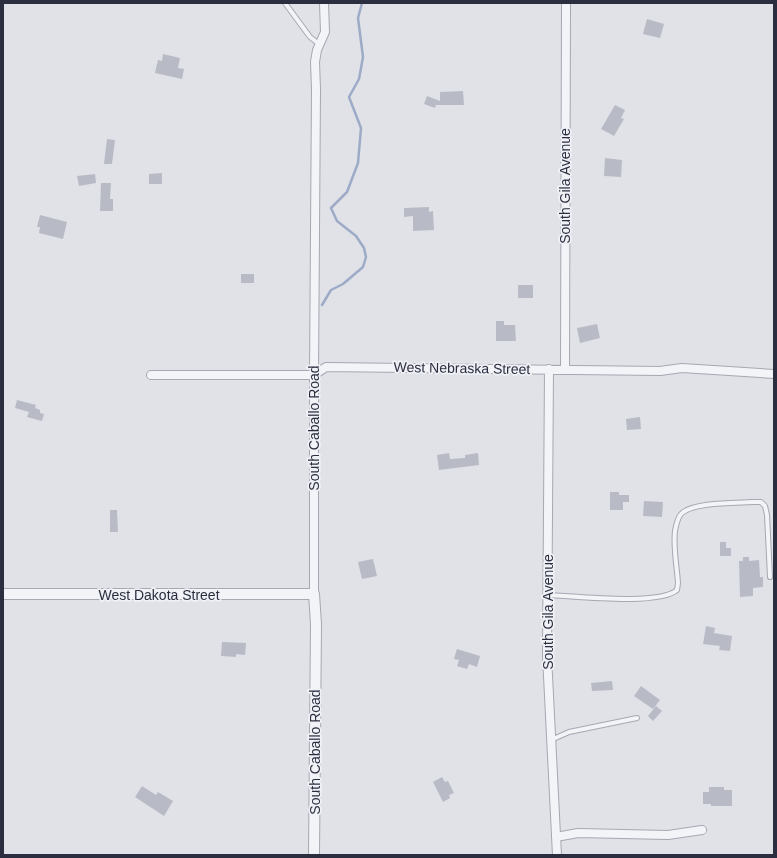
<svg xmlns="http://www.w3.org/2000/svg" width="777" height="858" font-family="Arial,sans-serif">
<rect width="100%" height="100%" fill="#e0e2e8"/>
<g fill="none" stroke-linecap="round" stroke-linejoin="round">
<!-- stream -->
<path stroke="#9dabc7" stroke-width="2.5" d="M322,305L331,290L343,284L363,267L366,257L364,248L356,236L337,221L331,208L347,192L358,163L361,128L349,97L359,79L363,57L358,18L362,3"/>
</g>
<!-- building -->
<path fill="#b8bbc5" d="M647,19L664,24L660,38L643,34Z
M163,54L180,58L178,68L184,69L182,79L155,73L158,60L162,61Z
M463,91L464,105H436L435,108L424,104L427,96L440,101V92Z
M615,105L625,110L621,118L624,119L614,136L601,129Z
M107,139L115,140L112,164H104Z
M605,158L622,160L621,177L604,176Z
M162,173V184H149V174Z
M95,174L96,183L79,186L77,176Z
M101,183H111L110,199H113V211H100Z
M429,207V212L433,211L434,230L413,231V216L404,217V208Z
M40,215L67,222L63,239L39,233L40,227H37Z
M241,274H254V283H241Z
M518,285H533V298H518Z
M496,321H504V325H515L516,341H496Z
M597,324L600,338L580,343L577,328Z
M17,400L36,405L35,408L40,410V413L44,414L42,421L27,417L29,412L15,408Z
M640,417L641,429L627,430L626,419Z
M449,453L450,459L465,458V455L478,453L479,465L439,470L437,455Z
M610,492H619V495H629V502H623V510H610Z
M644,501L663,502L662,517L643,516Z
M110,510H117L118,532H110Z
M720,542H726V548H731V556H720Z
M743,557H749V561L759,560L760,577H763V587L753,588V596L740,597L739,561H743Z
M373,559L377,576L362,579L358,562Z
M706,626L715,628L714,633L732,636L730,651L719,650L720,646L703,644Z
M222,642L246,643L245,655L236,654V657L221,656Z
M457,649L480,656L477,667L469,664L467,669L457,666L459,660L454,659Z
M612,681L613,690L592,691L591,683Z
M641,686L660,700L653,709L634,696Z
M656,706L662,711L653,721L648,716Z
M442,777L445,782L448,781L454,793L449,795L450,798L443,802L433,782Z
M142,786L156,795L158,792L173,801L164,816L135,797Z
M709,787H724V790H732V806H711V804H703V792H709Z"/>
<g fill="none" stroke-linecap="round" stroke-linejoin="round">
<!-- service casing -->
<g stroke="#a6a8b2" stroke-width="6">
<path id="service" d="M285,3L310,37L319,44
M547,595C575,596 658,606 677,590L678,583C677,567 673,548 675,531C676,526 677,519 681,514C692,502 736,503 752,502H761L765,506L767,515L770,577
M551,740L569,732L637,718"/>
</g>
<!-- minor casing -->
<g stroke="#a6a8b2" stroke-width="10">
<path id="minor" d="M549,369L547,656L557,855
M565,369L566,3
M151,375H314L326,367L660,371L682,368L774,374
M314,594V375L316,89L315,62L317,50L325,32L324,3
M556,837L578,833L668,835L702,830"/>
</g>
<!-- tertiary casing -->
<g stroke="#a6a8b2" stroke-width="12">
<path id="tertiary" d="M3,594H314L316,624L314,855"/>
</g>
<!-- service -->
<use href="#service" stroke="#f3f4f7" stroke-width="4"/>
<!-- minor -->
<use href="#minor" stroke="#f3f4f7" stroke-width="8"/>
<!-- tertiary -->
<use href="#tertiary" stroke="#f3f4f7" stroke-width="10"/>
</g>
<g text-anchor="middle" dominant-baseline="central" stroke-width="3.5" stroke-linejoin="round" paint-order="stroke">
<!-- street labels -->
<g font-size="14" fill="#2a2e3f" stroke="#f0f1f6">
<text transform="translate(565 186) rotate(-90)">South Gila Avenue</text>
<text transform="translate(462 368) rotate(1)">West Nebraska Street</text>
<text transform="translate(314 428) rotate(-90)">South Caballo Road</text>
<text x="159" y="595">West Dakota Street</text>
<text transform="translate(548 612) rotate(-90)">South Gila Avenue</text>
<text transform="translate(315 752) rotate(-90)">South Caballo Road</text>
</g>
</g>
<!-- border -->
<rect width="777" height="858" fill="none" stroke="#2a2e3f" stroke-width="8"/>
</svg>
